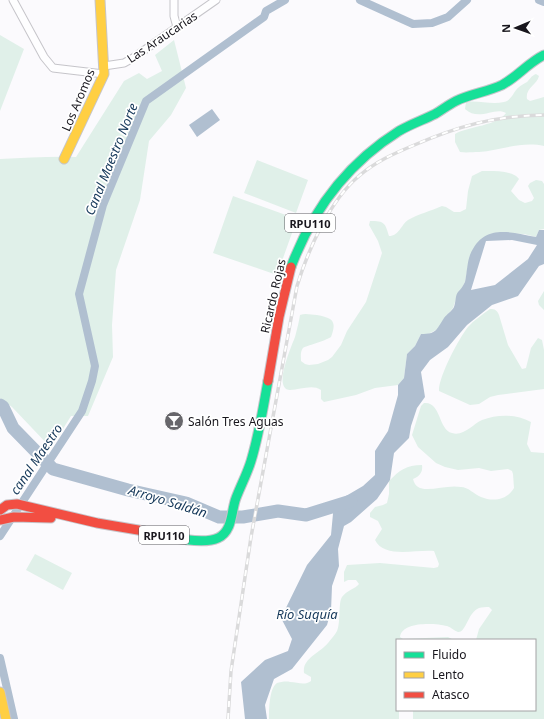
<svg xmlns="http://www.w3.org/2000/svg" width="544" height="719" font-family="'Noto Sans',sans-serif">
<rect width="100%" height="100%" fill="#fbfafd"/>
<!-- green -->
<path fill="#e0f0e9" d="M0,35L24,49L0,111Z
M174,40L186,88L171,115L149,141L140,200L116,270L112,325L113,357L88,416H71L51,448L12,407L0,398V159C26,158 51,156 76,157L124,81L139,73L147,79L162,71L155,55Z
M536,74L539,76C537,85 525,88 527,99L530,101L544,97V146C522,141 501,150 479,152C473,152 466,153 460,152L455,142V134C469,126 497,126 506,113C495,106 479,122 465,109L466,102C479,100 491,105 504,102C512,100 513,92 519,87C521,85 524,84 527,82C530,79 531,76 536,74Z
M257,160L308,180L296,213L244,193Z
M482,171C491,171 514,170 519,179L511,191L519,200L525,203L532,201L534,198L528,186L530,183L536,180L542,181L544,184V229L539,230L536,237L524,234L493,233L470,256L465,282L461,290L458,293L453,308L445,318L438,329L428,334H421L415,346L407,354L404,378L398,385L375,388L356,395L324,402L321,399V390C312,384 300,390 290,390C272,390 292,345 295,337C297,329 299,322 300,315C306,313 311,315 317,315C333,318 337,321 331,337C325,341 306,346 303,348C300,352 301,357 301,361L305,364L309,365L318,364L328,360L332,357L341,345L347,331L366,302L382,253L378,241L369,225L370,221C385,221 385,223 389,236C399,236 401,225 408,220C418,214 431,211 442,206L446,207L454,212H460L466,209L468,191L472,176Z
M233,196L297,219L277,275L213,253Z
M544,291V310L539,305L538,301Z
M490,309C495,309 497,310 499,315L508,345L522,369L526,368L531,348L538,338L542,340L544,350V389L498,395L490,397L479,404L470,405L439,391C438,378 459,338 468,327C474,320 482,315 490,309Z
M424,403C441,401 438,429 452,433C463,437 473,424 482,420C498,414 516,414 531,422L527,444L531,452L544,453V719H413V710H535V640H476L479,629L492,610L489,607C486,607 482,607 479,608C468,612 466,633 458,632C454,631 451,627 447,626C435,623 402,621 400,637L403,639L448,637L454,640H397V710H399V719H269C269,711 269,688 277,683C280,682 287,681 290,682C298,682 304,686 311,681V677L304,673C302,658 320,653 328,643C331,639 335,635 337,631C341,622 338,603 342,597C347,590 355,589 359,584L356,580H348L344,582V572L347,565L380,563L434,568L438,567L439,564L434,551C417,549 384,559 375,540L382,529L378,521L370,517V513L375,507L383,505L387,503L389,494V481C400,470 406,465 422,465C423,472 420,476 413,479C415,487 420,489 427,489C438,489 450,485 461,487C468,487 474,494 481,497C493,502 507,500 514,488L513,474L512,471L508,469L491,471L479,468L458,470L445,467L436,463L418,447L412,435L421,406Z
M35,554L72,573L63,590L26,570Z"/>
<!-- water -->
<path fill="#b0bfd0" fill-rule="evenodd" d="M212,109L220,120L197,137L189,125Z
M539,230H544V264L539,266L518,296L492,305L467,325L448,347L430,360L421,372L425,397L417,408L411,426L409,438L394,453L390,480L377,499L351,522L344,526L338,549L339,566L332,586L331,611L327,625L292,669L274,679L265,705L267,719H245L241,682L265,660L288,651L292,639L281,618L307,565L331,535L334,503L363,486L375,475V451L388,431L398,395V385L404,378L407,354L415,346L421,334C437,334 436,330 444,318C447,314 452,311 454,307C456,302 455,296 458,292C461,289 463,286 465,282C467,273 467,263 470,255C483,223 510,232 536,237ZM512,240L537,245L528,259L495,285L471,290L486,241Z"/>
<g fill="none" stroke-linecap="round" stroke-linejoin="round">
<!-- canal -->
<path stroke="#b0bfd0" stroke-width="8" d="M360,0L413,24L432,23L448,17L467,0
M539,0L544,2
M0,536L82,411L92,381L95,366L79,294L103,205L146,101L264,17L266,11L285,0
M0,658L14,719"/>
<!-- river -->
<path stroke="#b0bfd0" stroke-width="13" d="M0,405L3,407L13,428L53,469L128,490L186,503L219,517H243L278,511L306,515L351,501"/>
<!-- street casing -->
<g stroke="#c6c5ca" stroke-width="9">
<path id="street" d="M13,0L44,57L53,68L104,74
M174,0V16L177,27
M104,66L124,63L133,58L216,0"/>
</g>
<!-- fast casing -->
<g stroke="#c6c5ca" stroke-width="11">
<path id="fast" d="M291,267C312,211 348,163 399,131C411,124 423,120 435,114C442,110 448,105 456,101C470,94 487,92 502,85C517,77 528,63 544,55
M144,531C162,535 201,546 218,538C233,531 231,511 236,498C241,485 247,474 251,461C259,435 263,408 268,381"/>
</g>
<!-- slow casing -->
<g stroke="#c6c5ca" stroke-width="11">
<path id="slow" d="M64,159L104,74L100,0
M0,692L6,719"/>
</g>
<!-- jam casing -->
<g stroke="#c6c5ca" stroke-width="11">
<path id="jam" d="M268,381L279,317L291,267
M0,510L7,505L17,504L97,523L144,531
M0,520L14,517L51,518"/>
</g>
<!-- street -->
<use href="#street" stroke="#fefeff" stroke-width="7"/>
<!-- fast -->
<use href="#fast" stroke="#16e098" stroke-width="9"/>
<!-- slow -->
<use href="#slow" stroke="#ffcf43" stroke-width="9"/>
<!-- jam -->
<use href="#jam" stroke="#f24e42" stroke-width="9"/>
<!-- rail casing -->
<g stroke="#dadadb" stroke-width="3.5">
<path id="rail" d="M228,719L231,671L251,537L297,286C308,250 330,200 359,176C375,162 393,154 412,146C458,126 494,116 544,115"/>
</g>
<!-- rail -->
<use href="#rail" stroke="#fff" stroke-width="2" stroke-dasharray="6" stroke-linecap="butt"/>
</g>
<!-- icons -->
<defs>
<g id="bar-disc" transform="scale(1)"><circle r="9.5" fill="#67666b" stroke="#fff"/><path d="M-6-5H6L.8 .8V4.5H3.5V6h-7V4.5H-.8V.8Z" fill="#fff"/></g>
</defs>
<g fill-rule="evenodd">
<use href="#bar-disc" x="174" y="421"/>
</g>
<g text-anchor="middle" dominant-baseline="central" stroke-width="3.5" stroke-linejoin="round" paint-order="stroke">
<!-- shield labels -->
<g fill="#fff" stroke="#5d5c61" stroke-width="1">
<rect x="285" y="214" width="50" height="18" rx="3"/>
<rect x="139" y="526" width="50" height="18" rx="3"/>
</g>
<g font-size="11" font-weight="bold" fill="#18161d">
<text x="310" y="223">RPU110</text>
<text x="164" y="535">RPU110</text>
</g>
<!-- street labels -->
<g font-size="12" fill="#18161d" stroke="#fff">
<text transform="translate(162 37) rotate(-34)">Las Araucarias</text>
<text transform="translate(78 100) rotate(-67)">Los Aromos</text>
<text transform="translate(273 296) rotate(-77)">Ricardo Rojas</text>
</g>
<!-- poi labels -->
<g font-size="12" fill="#18161d" stroke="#fff" text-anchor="start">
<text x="188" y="421">Salón Tres Aguas</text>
</g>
<!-- water labels -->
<g font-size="13" font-style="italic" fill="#143759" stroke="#fff">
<text transform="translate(111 159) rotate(-68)">Canal Maestro Norte</text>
<text transform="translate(36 459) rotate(-56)">canal Maestro</text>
<text transform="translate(168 501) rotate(17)">Arroyo Saldán</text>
<text x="307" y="614">Río Suquía</text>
</g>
</g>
<!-- legend -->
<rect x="396" y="639" width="140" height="72" fill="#ffffff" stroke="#a3a2a5"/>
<rect x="404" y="652" width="20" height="6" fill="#16e098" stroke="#a3a2a5"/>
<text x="432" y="659" font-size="12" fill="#18161d">Fluido</text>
<rect x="404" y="672" width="20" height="6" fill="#ffcf43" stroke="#a3a2a5"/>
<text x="432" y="679" font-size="12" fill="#18161d">Lento</text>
<rect x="404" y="692" width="20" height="6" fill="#f24e42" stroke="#a3a2a5"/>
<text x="432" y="699" font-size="12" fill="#18161d">Atasco</text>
<!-- north arrow -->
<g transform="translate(516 28) rotate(268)" stroke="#ffffff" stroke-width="3" paint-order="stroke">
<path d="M0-3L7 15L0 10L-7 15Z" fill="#18161d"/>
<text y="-6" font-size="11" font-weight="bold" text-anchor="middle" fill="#18161d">N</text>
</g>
</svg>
